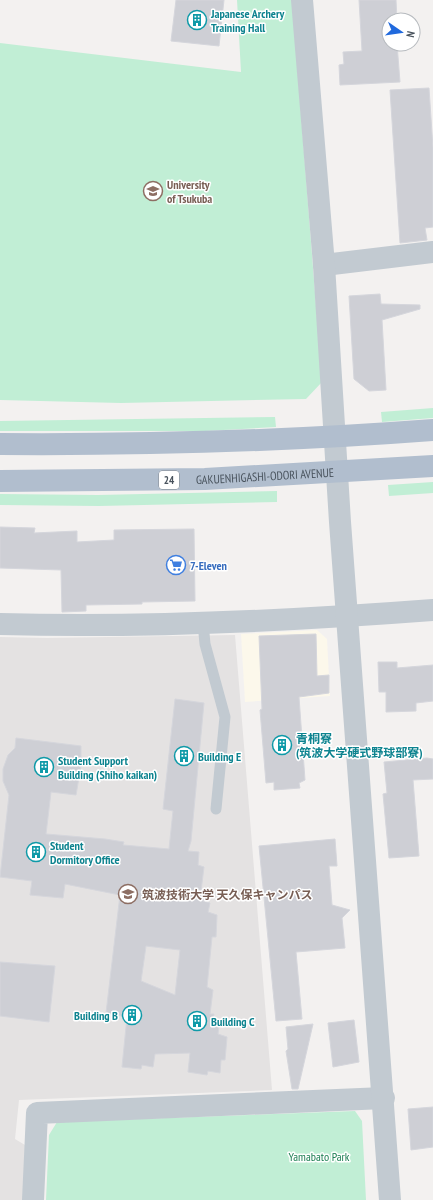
<svg xmlns="http://www.w3.org/2000/svg" width="433" height="1200" font-family="'PT Sans Narrow','Noto Sans JP',sans-serif">
<rect width="100%" height="100%" fill="#f3f1f0"/>
<!-- commercial -->
<path fill="#fcf8eb" d="M317,630L327,639L330,696L245,702L241,634Z"/>
<!-- education -->
<path fill="#e4e2e2" d="M235,635L272,1090L19,1100L15,1139L25,1145L23,1200H0V637L47,638Z"/>
<!-- green -->
<path fill="#c1eed5" d="M237,0H292L322,382L306,399L121,403L0,400V43L241,72Z
M433,408V418L382,422L381,412Z
M275,417L276,427L205,431H0V421Z
M433,482V493L389,496L388,485Z
M277,491V502L99,506L0,505V494L98,495Z
M355,1111L362,1121L366,1200H46L49,1135L57,1122Z"/>
<!-- building -->
<path fill="#cecfd5" stroke="#d5d6dc" fill-rule="evenodd" d="M176,0H224L219,46L171,41Z
M359,0H396L397,20H389V44H397L400,82L340,85L339,65L344,64L343,52L362,51Z
M429,88L433,148V227L425,228L427,240L400,243L390,90Z
M380,294L381,304L420,305V309L382,320L386,390L369,391L354,379L349,296Z
M0,527L35,528L34,533L77,531V542L114,540V530L194,529L195,601L142,602V604L86,605V611L62,612L61,570L0,568Z
M316,634L317,676L329,675V693L299,697L305,780L299,783L300,788L274,790V782L266,783L260,710L262,709L259,636Z
M378,662H397V668L433,665V701L416,703V711L386,712V692H379Z
M175,699L204,703L191,841L188,851L199,852L198,865L204,867L201,891L205,892L203,901L210,903L208,912L217,915L216,937H212L207,987L213,990L210,1014H214L212,1023L219,1026L218,1034L227,1037L225,1060H221L220,1073L208,1071L207,1075L188,1072L190,1053L155,1054L153,1067L142,1065L141,1069L122,1067L127,1017L106,1013L120,895L65,884L63,898L30,895L32,881L0,877L9,795L3,781V769L8,755L15,748L16,738L81,746V766L76,795L51,792L46,834L105,839L124,842L123,845L169,849L173,811L163,809ZM146,946L180,950L175,995L141,981Z
M427,758L433,759V779L413,780L419,856L389,858L383,794L387,793L384,762Z
M335,839L337,866H329L332,905L350,910L342,918L345,948L296,952L302,1019L276,1021L259,846Z
M0,962L55,966L49,1022L0,1016Z
M354,1020L359,1062L333,1067L328,1023Z
M313,1024L298,1089H292L286,1051L288,1049L286,1027Z
M433,1107V1147L411,1150L408,1109Z"/>
<g fill="none" stroke-linecap="round" stroke-linejoin="round">
<!-- service -->
<path stroke="#c2cad1" stroke-width="11" d="M203,623L205,644L225,717L216,809"/>
<!-- minor -->
<path stroke="#c2cad1" stroke-width="22" d="M324,265L433,252
M0,624C144,628 289,621 433,610
M33,1200L37,1113L384,1098"/>
<!-- tertiary -->
<path stroke="#c2cad1" stroke-width="22" d="M302,0L324,265L340,522L390,1200"/>
<!-- primary -->
<g stroke="#b1bece" stroke-width="22">
<path d="M0,444C145,445 289,441 433,430"/>
<path id="s1" d="M0,481L205,479L433,466"/>
</g>
</g>
<!-- icons -->
<defs>
<g id="building-ring" transform="scale(1)"><circle r="9.5" fill="#fff" stroke="#0f9aa8" stroke-width="1.5"/><path d="M-4-6H4V6H1V3H-1V6H-4ZM-2.5-4.3h1.7v1.8h-1.7ZM.8-4.3h1.7v1.8H.8ZM-2.5-1h1.7V.8h-1.7ZM.8-1h1.7V.8H.8Z" fill="#0f9aa8"/></g>
<g id="university-ring" transform="scale(1)"><circle r="9.5" fill="#fff" stroke="#8d6e63" stroke-width="1.5"/><path d="M0-5L7-2L0 1L-7-2ZM-4 1L0 2.5L4 1V4Q0 6-4 4Z" fill="#8d6e63"/></g>
<g id="supermarket-ring" transform="scale(1)"><circle r="9.5" fill="#fff" stroke="#3f7fe0" stroke-width="1.5"/><path d="M-6-5.5h2.5l.6 2H6L4.5 2H-2.5L-4.4-4H-6ZM-1.5 3.2a1.3 1.3 0 1 0 .1 0ZM3 3.2a1.3 1.3 0 1 0 .1 0Z" fill="#3f7fe0"/></g>
</defs>
<g fill-rule="evenodd">
<use href="#building-ring" x="197" y="20"/>
<use href="#university-ring" x="153" y="191"/>
<use href="#supermarket-ring" x="176" y="565"/>
<use href="#building-ring" x="282" y="745"/>
<use href="#building-ring" x="184" y="756"/>
<use href="#building-ring" x="44" y="767"/>
<use href="#building-ring" x="36" y="852"/>
<use href="#university-ring" x="128" y="894"/>
<use href="#building-ring" x="132" y="1015"/>
<use href="#building-ring" x="197" y="1021"/>
</g>
<g text-anchor="middle" dominant-baseline="central" stroke-width="3" stroke-linejoin="round" paint-order="stroke">
<!-- shield labels -->
<rect fill="#fff" stroke="#80878e" stroke-width="1" x="159" y="471" width="20" height="18" rx="3"/>
<g font-size="11" font-weight="bold" fill="#49535d">
<text x="169" y="480">24</text>
</g>
<!-- culture labels -->
<g font-size="12" font-weight="bold" fill="#0d838f" stroke="#fff" text-anchor="start">
<text x="211" y="13">Japanese Archery<tspan x="211" dy="14">Training Hall</tspan></text>
<text x="296" y="738">青桐寮<tspan x="296" dy="14">(筑波大学硬式野球部寮)</tspan></text>
<text x="198" y="756">Building E</text>
<text x="58" y="760">Student Support<tspan x="58" dy="14">Building (Shiho kaikan)</tspan></text>
<text x="50" y="845">Student<tspan x="50" dy="14">Dormitory Office</tspan></text>
<text x="118" y="1015" text-anchor="end">Building B</text>
<text x="211" y="1021">Building C</text>
</g>
<!-- education labels -->
<g font-size="12" font-weight="bold" fill="#785e54" stroke="#fff" text-anchor="start">
<text x="167" y="184">University<tspan x="167" dy="14">of Tsukuba</tspan></text>
<text x="142" y="894">筑波技術大学 天久保キャンパス</text>
</g>
<!-- street labels -->
<g font-size="12" fill="#49535d" stroke="#fff">
<text stroke="none"><textPath href="#s1" startOffset="265">GAKUENHIGASHI-ODORI AVENUE</textPath></text>
</g>
<!-- shop labels -->
<g font-size="12" font-weight="bold" fill="#366cbe" stroke="#fff" text-anchor="start">
<text x="190" y="565">7-Eleven</text>
</g>
<!-- park labels -->
<g font-size="12" fill="#1b7d51" stroke="#fff">
<text x="319" y="1156">Yamabato Park</text>
</g>
</g>
<!-- north arrow -->
<g transform="translate(401 32) rotate(103)"><circle r="19" fill="#ffffff" stroke="#b6babe"/>
<path d="M0-3L7 15L0 10L-7 15Z" fill="#2069dd"/>
<text y="-6" font-size="11" font-weight="bold" text-anchor="middle" fill="#49535d">N</text>
</g>
</svg>
